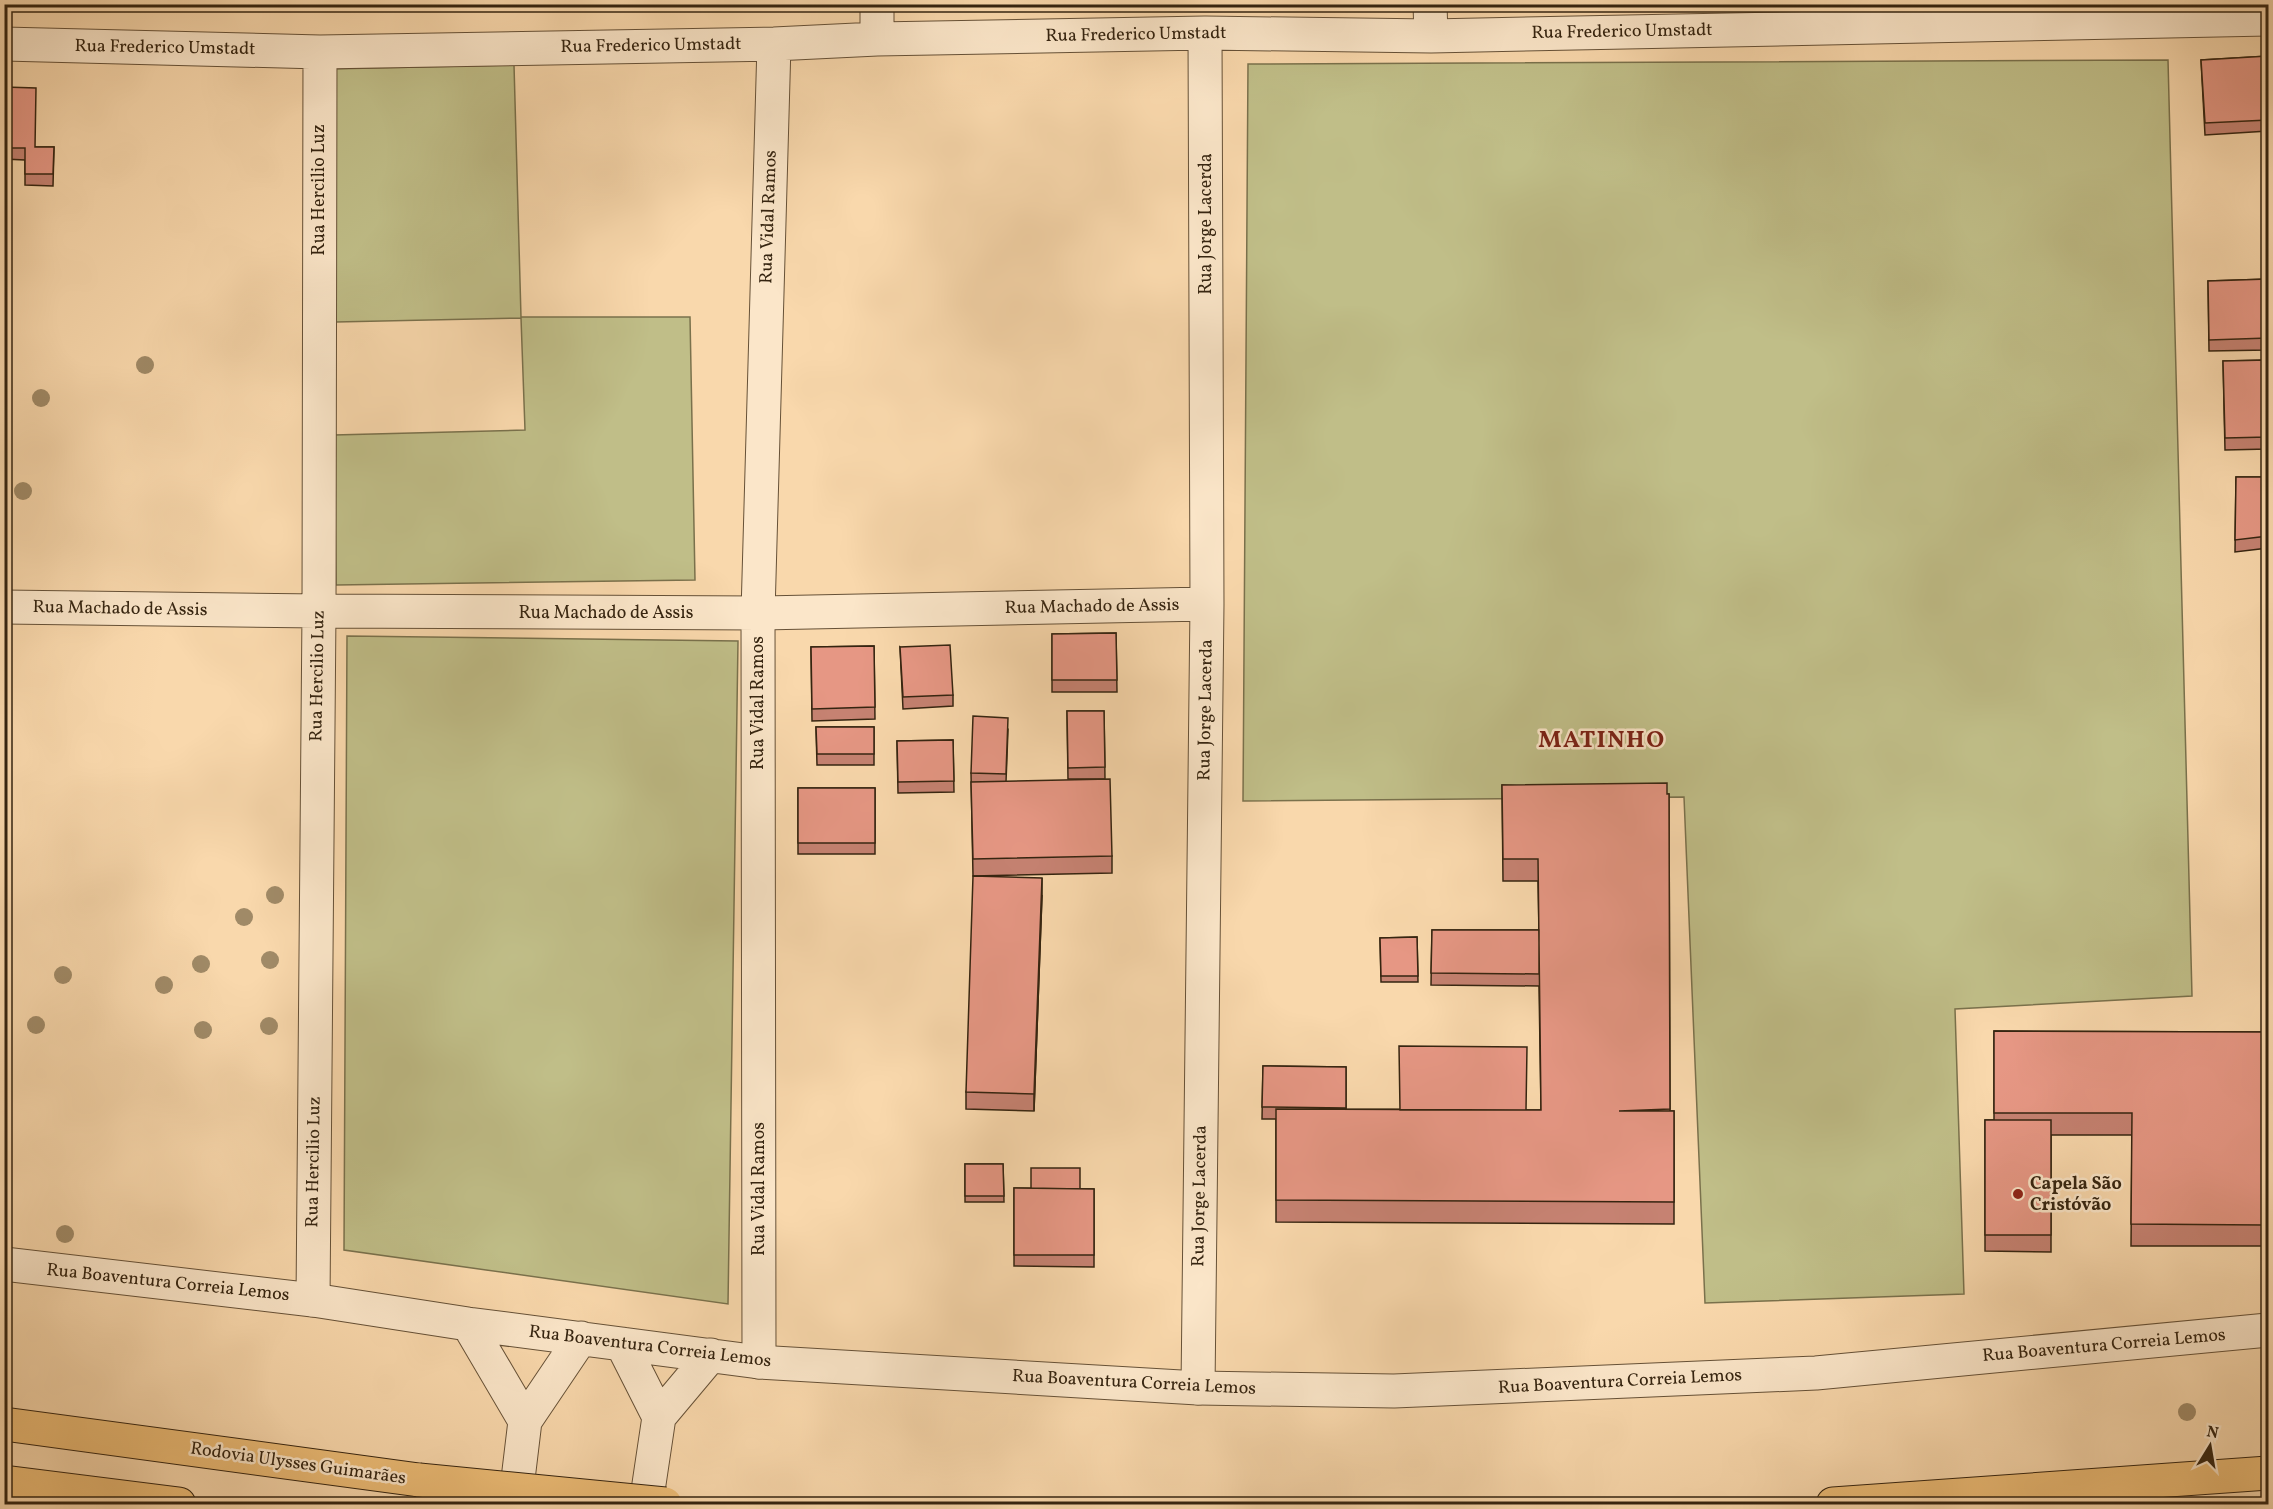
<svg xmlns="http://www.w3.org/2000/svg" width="2273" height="1509" font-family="Vollkorn,serif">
<rect width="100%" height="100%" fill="#f9d8ac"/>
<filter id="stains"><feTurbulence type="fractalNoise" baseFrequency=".00333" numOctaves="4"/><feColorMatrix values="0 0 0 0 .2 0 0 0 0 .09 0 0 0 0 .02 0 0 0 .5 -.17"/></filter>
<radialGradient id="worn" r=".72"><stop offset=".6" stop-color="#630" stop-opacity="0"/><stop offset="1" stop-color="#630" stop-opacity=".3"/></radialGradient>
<!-- green -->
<path fill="#c0be88" stroke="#7a714c" stroke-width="1.5" d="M2168,60L2192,996L1955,1009L1964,1294L1705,1303L1684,797L1243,801L1248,64Z
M514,65L521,317H690L695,580L336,585L334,435L525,430L521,318L336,322L329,69Z
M347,636L738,641L728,1304L344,1250Z"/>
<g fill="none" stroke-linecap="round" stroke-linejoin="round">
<!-- minor casing -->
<g stroke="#665137" stroke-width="35">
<path id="minor" d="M877,4V39
M1430,4L1431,36
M4,44L320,52L774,44L877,39L1205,33L1431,36L2268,19
M4,607L319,611L758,613L1207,604
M313,1300L319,611L320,52
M759,1362L758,613L774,44
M1198,1388L1207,604L1205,33"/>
</g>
<!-- tertiary casing -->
<g stroke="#665137" stroke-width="35">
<path id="tertiary" d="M4,1264L313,1300L468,1324L759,1362L1198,1388L1394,1391L1816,1373L2268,1330
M468,1324L525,1421
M622,1344L659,1417L646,1504
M659,1417L711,1355
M515,1504L525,1421L581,1338"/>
</g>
<!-- trunk casing -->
<g stroke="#352410" stroke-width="35">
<path id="trunk" d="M4,1424L419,1480
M4,1482L179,1504
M1833,1504L2268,1473"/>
</g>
<!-- minor -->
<use href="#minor" stroke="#fbe6c9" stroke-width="33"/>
<!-- tertiary -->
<use href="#tertiary" stroke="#fbe6c9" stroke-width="33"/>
<!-- trunk -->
<use href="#trunk" stroke="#ecbc76" stroke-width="33"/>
<!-- trunk-bridge casing -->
<g stroke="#352410" stroke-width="35" stroke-linecap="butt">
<path id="trunk-bridge" d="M419,1480L665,1504"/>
</g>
<!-- trunk-bridge -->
<use href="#trunk-bridge" stroke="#ecbc76" stroke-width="33"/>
</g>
<!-- trees -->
<g fill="#a08a67">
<circle cx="145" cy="365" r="9"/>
<circle cx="41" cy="398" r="9"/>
<circle cx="23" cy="491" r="9"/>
<circle cx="275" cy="895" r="9"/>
<circle cx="244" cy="917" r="9"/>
<circle cx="270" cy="960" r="9"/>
<circle cx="201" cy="964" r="9"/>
<circle cx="63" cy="975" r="9"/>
<circle cx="164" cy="985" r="9"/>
<circle cx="36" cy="1025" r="9"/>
<circle cx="269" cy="1026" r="9"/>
<circle cx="203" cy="1030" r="9"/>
<circle cx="65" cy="1234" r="9"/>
<circle cx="2187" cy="1412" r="9"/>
</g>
<!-- wall -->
<path fill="#c68272" stroke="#352410" stroke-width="1.5" d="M2268,56V131L2205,135L2201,60Z
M4,87L35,147H54L53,186L25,185V160L4,159Z
M2268,279V350L2209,351L2208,281Z
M2268,360V449L2225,450L2223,361Z
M2236,477H2268V548L2235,552Z
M1116,633L1117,692H1052V634Z
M874,646L875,719L812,721L811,647Z
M900,647L953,695V706L903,709Z
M1067,711H1104L1105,779H1068Z
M816,727H874V765H817Z
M1008,730L1006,782L1112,856V873L973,876L971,773Z
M953,740L954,792L898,793L897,741Z
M1502,785L1669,794L1670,1111H1674V1224L1276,1222V1119H1262L1263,1066L1346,1067V1109L1541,1110L1539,986L1431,985L1432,930H1539L1538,881H1503Z
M798,788H875V854H798Z
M1042,895L1034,1111L966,1109V1092Z
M1417,937L1418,982H1381L1380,938Z
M1994,1031L2263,1032V1246H2131L2132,1135H2051V1252L1985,1251V1120H1994Z
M965,1164H1003L1004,1202H965Z
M1014,1188L1094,1189V1267L1014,1266Z"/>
<!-- shaded-wall -->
<path fill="#a16a5c" stroke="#352410" stroke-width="1.5" d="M1042,878V895L1034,1111V1094Z"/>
<!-- building -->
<path fill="#e69784" stroke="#352410" stroke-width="1.5" d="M2268,56V120L2205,123L2201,60Z
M4,87L36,88L35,147H54L53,174H25V148H4Z
M2268,279V338L2209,340L2208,281Z
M2268,360V437L2225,438L2223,361Z
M2236,477H2268V536L2235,540Z
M1116,633L1117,680H1052V634Z
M950,645L953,695L903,697L900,647Z
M874,646L875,707L812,709L811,647Z
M1067,711H1104L1105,767L1068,768Z
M973,716L1008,718L1006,774L971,773Z
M816,727H874V754H817Z
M953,740L954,781L898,782L897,741Z
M1110,779L1112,856L973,859L971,782Z
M1667,783V794H1669L1670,1109L1619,1111H1674V1202L1276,1200V1109L1541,1110L1538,859H1503L1502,785Z
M798,788H875V843H798Z
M973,876L1042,878L1034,1094L966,1092Z
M1432,930H1539V974L1431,973Z
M1417,937L1418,976H1381L1380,938Z
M1994,1031L2263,1032V1225L2131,1224L2132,1113H1994Z
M1399,1046L1527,1047L1526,1110H1400Z
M1263,1066L1346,1067V1108L1262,1107Z
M1985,1120H2051V1235H1985Z
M965,1164H1003L1004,1196H965Z
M1031,1168H1080V1189L1031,1188Z
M1014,1188L1094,1189V1255H1014Z"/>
<!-- markers -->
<circle fill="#8f2418" stroke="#fbe6c9" stroke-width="2" cx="2018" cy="1194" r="6"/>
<g text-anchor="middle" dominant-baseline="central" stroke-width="5" stroke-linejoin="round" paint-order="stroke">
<!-- street labels -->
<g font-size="18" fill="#352410" stroke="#fbe6c9">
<text transform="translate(1622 32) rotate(-1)">Rua Frederico Umstadt</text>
<text transform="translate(1136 35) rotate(-1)">Rua Frederico Umstadt</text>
<text transform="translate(651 46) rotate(-1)">Rua Frederico Umstadt</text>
<text transform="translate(165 48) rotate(1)">Rua Frederico Umstadt</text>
<text transform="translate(319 190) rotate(-90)">Rua Hercilio Luz</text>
<text transform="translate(769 217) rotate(-88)">Rua Vidal Ramos</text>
<text transform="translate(1206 224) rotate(-90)">Rua Jorge Lacerda</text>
<text transform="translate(1092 607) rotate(-1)">Rua Machado de Assis</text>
<text transform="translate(120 609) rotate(1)">Rua Machado de Assis</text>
<text x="606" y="613">Rua Machado de Assis</text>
<text transform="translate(318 676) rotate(-89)">Rua Hercilio Luz</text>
<text transform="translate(758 703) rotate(-90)">Rua Vidal Ramos</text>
<text transform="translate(1206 710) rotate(-89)">Rua Jorge Lacerda</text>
<text transform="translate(314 1162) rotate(-89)">Rua Hercilio Luz</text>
<text transform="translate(759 1189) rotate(-90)">Rua Vidal Ramos</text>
<text transform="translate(1200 1196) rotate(-89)">Rua Jorge Lacerda</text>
<text transform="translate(168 1283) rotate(6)">Rua Boaventura Correia Lemos</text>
<text transform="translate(2104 1346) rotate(-5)">Rua Boaventura Correia Lemos</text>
<text transform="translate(650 1347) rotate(7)">Rua Boaventura Correia Lemos</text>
<text transform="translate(1620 1382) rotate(-3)">Rua Boaventura Correia Lemos</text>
<text transform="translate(1134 1383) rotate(3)">Rua Boaventura Correia Lemos</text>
<text transform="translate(298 1464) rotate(8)">Rodovia Ulysses Guimarães</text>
</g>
<!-- poi labels -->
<g font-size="18" font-weight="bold" fill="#352410" stroke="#fbe6c9" text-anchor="start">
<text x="2030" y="1184">Capela São<tspan x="2030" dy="21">Cristóvão</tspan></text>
</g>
<!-- district labels -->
<g font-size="24" font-weight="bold" letter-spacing="1.5" fill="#7a1f14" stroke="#fbe6c9">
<text x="1602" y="741">MATINHO</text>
</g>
</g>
<!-- margin -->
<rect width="2273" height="1509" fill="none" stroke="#f9d8ac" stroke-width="24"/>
<rect x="6" y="6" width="2261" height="1497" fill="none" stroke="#352410" stroke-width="3"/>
<rect x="12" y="12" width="2249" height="1485" fill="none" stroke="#352410" stroke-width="1.5"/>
<!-- north arrow -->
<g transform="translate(2210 1446) rotate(11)" stroke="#fbe6c9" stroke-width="4.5" paint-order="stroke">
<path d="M0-4.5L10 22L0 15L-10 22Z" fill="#352410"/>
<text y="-9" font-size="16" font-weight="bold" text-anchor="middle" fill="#352410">N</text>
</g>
<rect width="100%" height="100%" filter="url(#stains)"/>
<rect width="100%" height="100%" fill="url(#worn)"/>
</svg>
